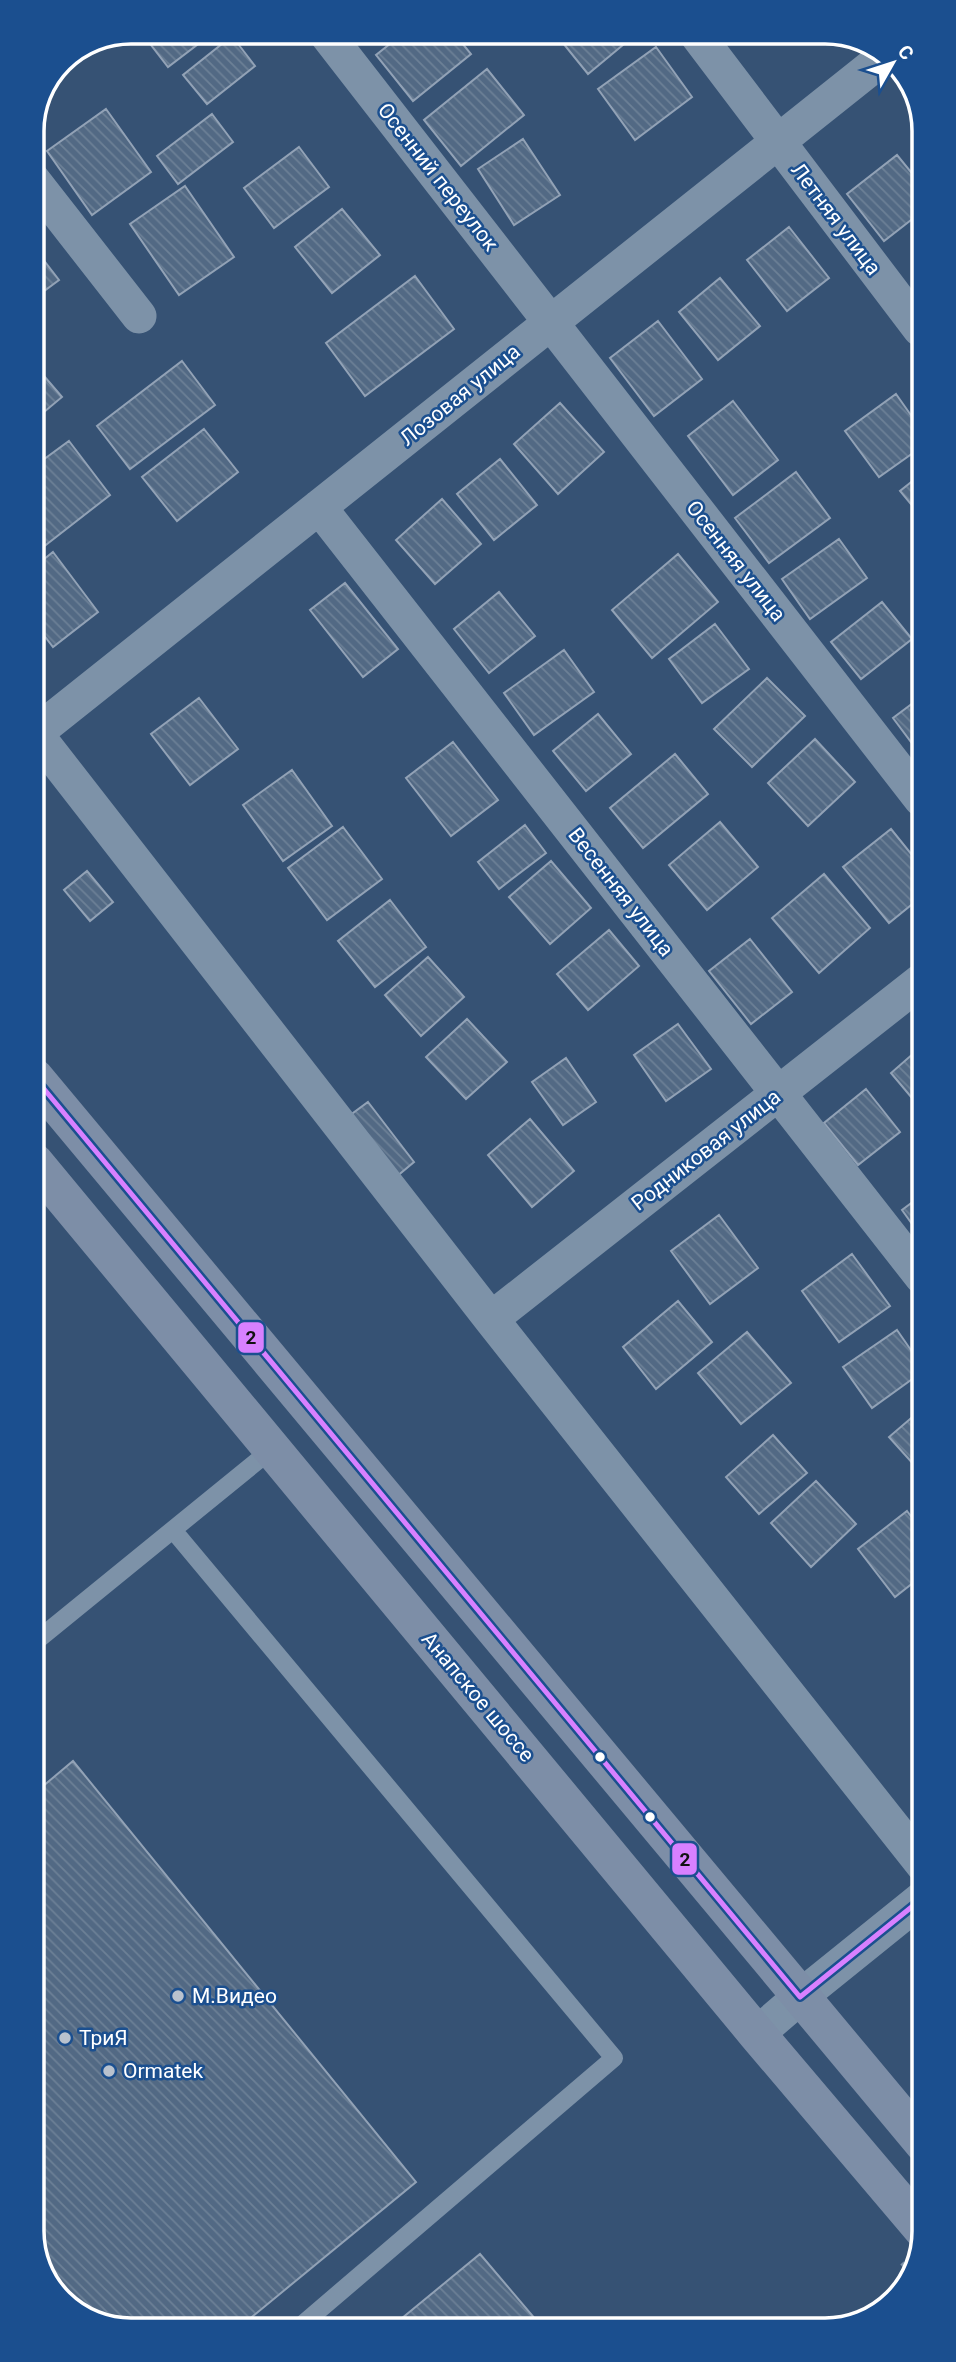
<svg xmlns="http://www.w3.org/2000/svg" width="956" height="2362" font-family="Roboto,sans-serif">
<defs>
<pattern id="building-back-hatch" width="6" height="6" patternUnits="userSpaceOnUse" patternTransform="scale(1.75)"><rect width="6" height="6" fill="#526984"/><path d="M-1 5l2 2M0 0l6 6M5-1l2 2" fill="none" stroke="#6c8096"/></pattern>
</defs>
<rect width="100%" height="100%" fill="#365274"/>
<!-- building -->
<path fill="url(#building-back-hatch)" stroke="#92a2b6" stroke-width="2" d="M141,32H214L168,67Z
M405,32H453L471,54L413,101L376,55Z
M554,32H632L635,35L588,74Z
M232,36L255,66L207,104L183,75Z
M656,47L692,97L635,140L598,89Z
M487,69L524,115L461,166L424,120Z
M106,109L151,172L92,215L47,151Z
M212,114L233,142L178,184L157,156Z
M523,139L560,195L514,225L478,169Z
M299,147L329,187L274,228L244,188Z
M897,155L920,183V213L884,241L847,194Z
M185,186L234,257L179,295L130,224Z
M342,209L380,255L332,293L295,247Z
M789,227L829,278L787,311L747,260Z
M32,245L59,280L32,300Z
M415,276L454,329L365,396L326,343Z
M720,278L760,326L718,360L679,312Z
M658,321L702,379L654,416L610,358Z
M182,361L215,405L130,469L97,426Z
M32,362L62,397L32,422Z
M896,394L920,428V448L879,477L845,431Z
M733,401L778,460L733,495L688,436Z
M560,403L604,452L558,494L514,444Z
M204,429L238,472L177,521L142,477Z
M69,441L110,495L33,555L32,468Z
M500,459L537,505L494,540L457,494Z
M796,472L830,518L769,563L735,518Z
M920,475V515L900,491Z
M442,499L481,544L435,584L396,540Z
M839,539L867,578L810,619L782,579Z
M53,552L98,612L53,647L33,621V568Z
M678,554L718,602L652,658L612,610Z
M345,583L398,649L363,677L310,610Z
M499,592L535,636L489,673L454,629Z
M882,602L912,639L861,679L831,642Z
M715,624L749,669L702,703L669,659Z
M564,650L594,692L534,735L504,693Z
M767,678L805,716L752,767L714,729Z
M921,697V747L917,750L893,718Z
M199,698L238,749L190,785L151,734Z
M598,714L631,754L586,791L553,751Z
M815,739L855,782L808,826L768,783Z
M453,742L498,800L451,836L406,778Z
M675,754L708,794L643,848L610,808Z
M292,770L332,826L283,861L243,805Z
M720,822L758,867L707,910L669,865Z
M525,825L546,853L499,889L478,862Z
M343,827L382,879L327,920L288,868Z
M891,829L921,866V897L889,923L843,867Z
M551,861L591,908L550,944L509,897Z
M87,871L113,902L90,921L64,890Z
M824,874L870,928L819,973L772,918Z
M390,900L426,947L375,987L338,941Z
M609,930L639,966L588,1010L557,974Z
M750,939L792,992L751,1024L709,971Z
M428,957L464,997L421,1036L385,995Z
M467,1019L507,1062L466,1099L426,1057Z
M678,1024L711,1069L666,1101L634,1055Z
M922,1046V1110L891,1073Z
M566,1058L596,1102L563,1125L532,1082Z
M866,1089L900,1132L858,1165L824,1123Z
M368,1102L414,1162L396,1177L349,1116Z
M530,1119L574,1171L532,1207L488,1155Z
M922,1195V1238L902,1210Z
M719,1215L758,1268L710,1304L671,1251Z
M852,1254L890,1306L839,1342L802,1291Z
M678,1301L712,1342L656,1389L623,1347Z
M897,1330L922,1366V1372L872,1408L843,1367Z
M747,1332L791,1383L741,1424L698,1373Z
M923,1408V1475L889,1437Z
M773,1435L807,1473L759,1514L726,1477Z
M816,1481L856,1524L811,1567L771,1523Z
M907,1511L923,1532V1575L895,1597L858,1549Z
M73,1761L416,2182L236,2330H124L70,2310L37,2263L36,1792Z
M480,2254L542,2327L390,2328Z"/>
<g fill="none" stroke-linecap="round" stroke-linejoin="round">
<!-- path -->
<path stroke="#7d92a8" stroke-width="4.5" stroke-dasharray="3.5 5" stroke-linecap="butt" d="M902,2263L911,2273"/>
<!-- service -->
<path stroke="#7d92a8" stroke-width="18" d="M173,1530L614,2058L297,2329
M35,1642L272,1449"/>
<!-- minor -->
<path stroke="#7d92a8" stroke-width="35" d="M325,32L921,799
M695,32L920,329
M32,179L139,316
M319,507L922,1277
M35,733L491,1319L924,1866
M33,735L888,54
M491,1319L921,981
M757,2034L800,1997L924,1897"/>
<!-- primary -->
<path stroke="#7d8ea7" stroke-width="38" d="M34,1077L924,2144
M34,1162L757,2034L924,2231"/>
<!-- bus-1 casing -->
<g stroke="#1b4f8f" stroke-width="10">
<path id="bus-1" d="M34,1077L800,1997L924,1897"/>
</g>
<!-- bus-1 -->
<use href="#bus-1" stroke="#d880ff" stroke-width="5"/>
</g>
<!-- markers -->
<g fill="#fff" stroke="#1b4f8f" stroke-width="2.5">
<circle cx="600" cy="1757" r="6"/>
<circle cx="650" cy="1817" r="6"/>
</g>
<g fill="#b9c2ce" stroke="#1b4f8f" stroke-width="2.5">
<circle cx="178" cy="1996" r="7"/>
<circle cx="65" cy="2038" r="7"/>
<circle cx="109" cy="2071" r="7"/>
</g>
<g text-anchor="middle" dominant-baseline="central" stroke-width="5" stroke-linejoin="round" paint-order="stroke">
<!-- street labels -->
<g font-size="21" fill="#fff" stroke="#1b4f8f">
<text transform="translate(438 177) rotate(52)">Осенний переулок</text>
<text transform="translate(836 219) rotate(53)">Летняя улица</text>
<text transform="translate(460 395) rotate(-39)">Лозовая улица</text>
<text transform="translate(736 561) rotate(52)">Осенняя улица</text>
<text transform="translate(621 892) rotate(52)">Весенняя улица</text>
<text transform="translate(706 1150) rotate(-38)">Родниковая улица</text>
<text transform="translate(478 1697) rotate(50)">Анапское шоссе</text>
</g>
<!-- poi labels -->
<g font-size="21" fill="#fff" stroke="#1b4f8f" text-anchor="start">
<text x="192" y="1996">М.Видео</text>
<text x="79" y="2038">ТриЯ</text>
<text x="123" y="2071">Ormatek</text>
</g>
</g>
<!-- crop -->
<path d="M0 0H956V2362H0ZM131 44H825A87 87 0 0 1 912 131V2231A87 87 0 0 1 825 2318H131A87 87 0 0 1 44 2231V131A87 87 0 0 1 131 44Z" fill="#1b4f8f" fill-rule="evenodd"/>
<path fill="none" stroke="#fff" stroke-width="3.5" d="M131 44H825A87 87 0 0 1 912 131V2231A87 87 0 0 1 825 2318H131A87 87 0 0 1 44 2231V131A87 87 0 0 1 131 44Z"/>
<g stroke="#1b4f8f" stroke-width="2.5">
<rect x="237" y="1321" width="28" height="33" rx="7" fill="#d880ff"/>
<rect x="671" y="1842" width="27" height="34" rx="7" fill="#d880ff"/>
</g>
<g font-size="19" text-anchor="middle" font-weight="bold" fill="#111">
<text x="251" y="1344">2</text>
<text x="685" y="1866">2</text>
</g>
<!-- north arrow -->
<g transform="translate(893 63) rotate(51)" stroke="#1b4f8f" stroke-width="5" paint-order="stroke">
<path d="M0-5L12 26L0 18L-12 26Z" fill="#ffffff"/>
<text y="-10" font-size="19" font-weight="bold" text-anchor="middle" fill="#ffffff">С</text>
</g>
</svg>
